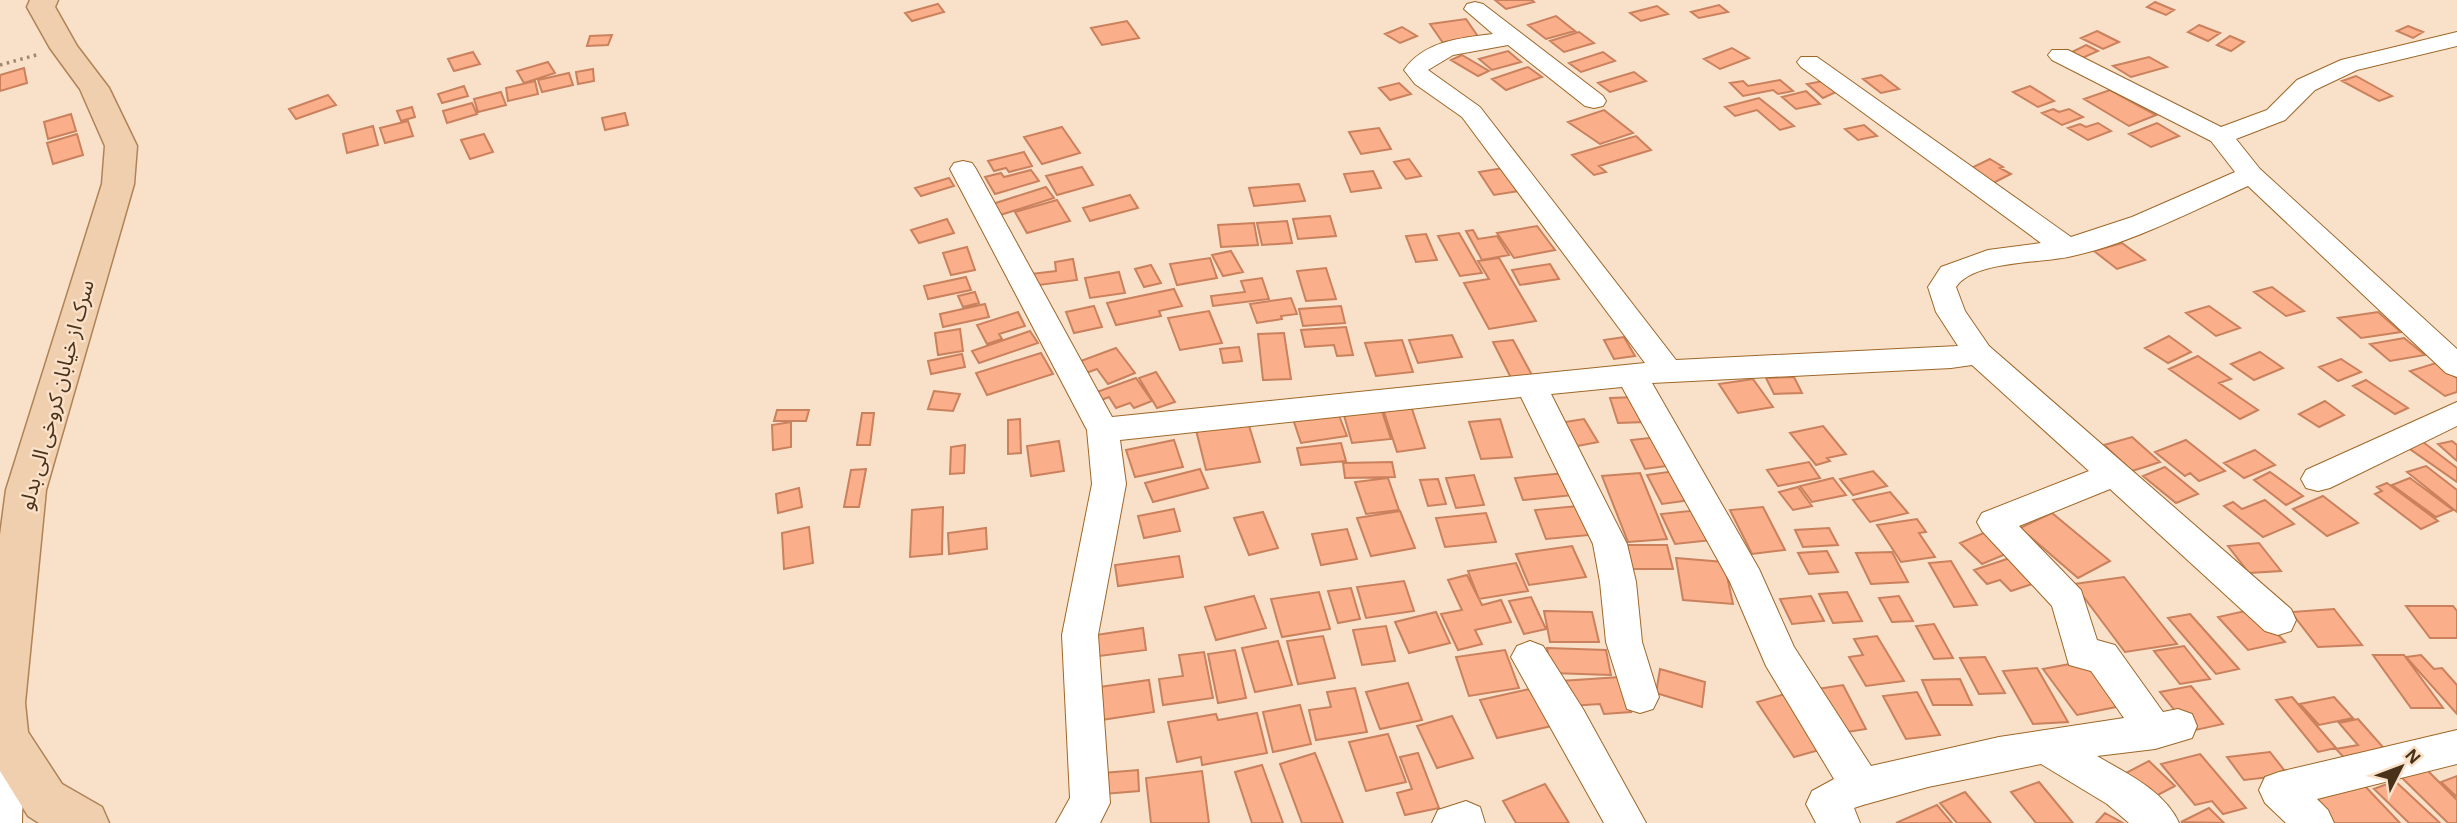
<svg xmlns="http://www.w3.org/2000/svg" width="2457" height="823" font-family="'Alegreya Sans','Noto Sans Arabic',sans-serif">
<rect width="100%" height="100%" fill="#f9e0c9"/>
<!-- building -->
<path fill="#faae8a" stroke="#ca815d" stroke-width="2" d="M1495,0H1532L1534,2L1506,9Z
M2155,2L2174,10L2166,15L2147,7Z
M938,4L944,12L912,21L905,13Z
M1719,5L1728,12L1699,18L1691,12Z
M1657,6L1668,14L1641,21L1630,13Z
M1556,16L1575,31L1546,39L1528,25Z
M1466,19L1479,38L1443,43L1430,24Z
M1127,21L1139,38L1102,45L1091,28Z
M2199,25L2220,33L2208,41L2188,32Z
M2408,26L2423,32L2413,38L2397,31Z
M1402,27L1417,36L1400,43L1385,34Z
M2097,31L2119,42L2103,49L2081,38Z
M1579,32L1594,43L1564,52L1550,41Z
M612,35L608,45L587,46L590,36Z
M2230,36L2244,42L2231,51L2217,45Z
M2086,45L2098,51L2080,59L2068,54Z
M1732,48L1749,58L1720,69L1704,59Z
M1508,51L1521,62L1492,70L1479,59Z
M473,52L480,64L454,71L448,59Z
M1603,52L1615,61L1581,72L1569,63Z
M1462,55L1489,71L1478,76L1451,60Z
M2149,57L2167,67L2131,77L2113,66Z
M548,62L555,73L524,83L517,71Z
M1528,67L1542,77L1506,90L1492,79Z
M24,68L27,83L0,91V75Z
M593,69L594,81L578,84L576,72Z
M1634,72L1646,81L1610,92L1598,83Z
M569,73L573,85L542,92L538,80Z
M1881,75L1899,89L1881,93L1863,79Z
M2356,76L2392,96L2379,101L2342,81Z
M1780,80L1793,91L1778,94L1773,90L1743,96L1730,83L1743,81L1748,86Z
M535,81L538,94L508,101L506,88Z
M1823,81L1836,92L1823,98L1807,84Z
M1399,83L1411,94L1390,100L1379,88Z
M464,86L468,96L442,103L438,94Z
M2030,86L2054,101L2038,107L2013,92Z
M2110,90L2156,115L2129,126L2084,99Z
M1806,91L1820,104L1796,109L1782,97Z
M501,92L506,105L478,112L474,99Z
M328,95L336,105L296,119L289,109Z
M1759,98L1794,126L1780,130L1757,110L1735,116L1725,107Z
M472,103L477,114L447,123L443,111Z
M412,107L415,117L401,121L397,111Z
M2053,109L2059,112L2069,109L2083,117L2062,125L2042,113Z
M1604,110L1633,133L1600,144L1568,122Z
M625,113L628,125L605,130L602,118Z
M71,114L76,131L48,139L44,122Z
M408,121L413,136L385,143L380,128Z
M2098,123L2111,131L2088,140L2068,128L2080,124L2086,127Z
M2157,123L2179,136L2151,147L2129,134Z
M1864,125L1877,136L1858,140L1845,129Z
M373,126L378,145L347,153L343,134Z
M1062,127L1080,153L1042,164L1024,137Z
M1379,128L1391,149L1361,154L1349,132Z
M77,134L83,155L53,164L47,143Z
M484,134L493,152L470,159L461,140Z
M1636,136L1651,150L1599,166L1606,172L1594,175L1572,155Z
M1024,152L1032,166L1009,172L1006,168L994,171L988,161Z
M1409,159L1421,176L1406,179L1394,162Z
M1990,159L2003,167L2000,168L2011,174L1991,184L1967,170Z
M1082,167L1093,185L1057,195L1046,176Z
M1503,168L1519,191L1494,195L1479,172Z
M1031,170L1039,181L995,194L985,177L1001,173L1004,177Z
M1373,171L1381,188L1351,192L1344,174Z
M949,178L954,186L921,196L915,188Z
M1299,184L1305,201L1254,206L1249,188Z
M1046,187L1054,198L994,217L986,206Z
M1130,195L1138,208L1090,221L1083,208Z
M1057,200L1070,221L1027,233L1015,212Z
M1330,216L1336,236L1298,239L1293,219Z
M947,219L954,233L919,243L911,230Z
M1287,221L1292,243L1262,245L1257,223Z
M1254,223L1258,245L1221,247L1218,225Z
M1537,226L1555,250L1514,258L1497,233Z
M1473,230L1478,239L1497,236L1509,255L1482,260L1466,231Z
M1459,233L1482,273L1460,276L1438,236Z
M1426,234L1437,260L1416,262L1406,236Z
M2122,243L2145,260L2117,269L2094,251Z
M967,247L975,270L951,275L943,253Z
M1231,251L1243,272L1223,276L1212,255Z
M1210,258L1217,278L1177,285L1170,264Z
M1499,258L1536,321L1489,329L1464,283L1489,279L1478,261Z
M1073,259L1077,280L1032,286L1030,274L1056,271L1055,262Z
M1550,264L1559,279L1520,285L1512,270Z
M1151,265L1161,283L1144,287L1135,269Z
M1326,268L1336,299L1306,301L1297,271Z
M1119,272L1125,293L1090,298L1085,278Z
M966,277L971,290L928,299L924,286Z
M1262,278L1269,299L1213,306L1211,296L1245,292L1241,281Z
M2272,287L2304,311L2286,316L2254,292Z
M1174,289L1182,306L1159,311L1161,316L1116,325L1107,303Z
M975,292L979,303L963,307L958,296Z
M1291,298L1297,314L1281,316L1282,319L1257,323L1250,304Z
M985,304L989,317L943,327L940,314Z
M1094,306L1102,327L1074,333L1066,312Z
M1341,306L1345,323L1303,326L1299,309Z
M2209,306L2240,328L2216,336L2186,313Z
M1209,311L1222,343L1180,350L1168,318Z
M1018,312L1025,326L999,334L1002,339L987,344L977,325Z
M2378,312L2401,332L2361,338L2338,318Z
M1346,327L1353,355L1337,356L1334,345L1305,347L1301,330Z
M960,329L963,351L938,355L935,333Z
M1030,331L1038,343L979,363L972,351Z
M1284,333L1291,379L1263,380L1258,334Z
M1452,335L1462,357L1418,363L1409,340Z
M2169,336L2191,352L2168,363L2145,348Z
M1624,337L1635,356L1614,359L1604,340Z
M2404,338L2425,355L2390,361L2370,344Z
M1402,340L1413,372L1376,376L1365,343Z
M1513,340L1533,377L1512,380L1493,342Z
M1239,347L1242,361L1223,363L1220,349Z
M1116,348L1135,373L1108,384L1097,369L1086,373L1078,362Z
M2260,352L2283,368L2254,380L2231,364Z
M1041,353L1053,374L987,395L976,373Z
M962,354L965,367L931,374L928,361Z
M2198,356L2231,379L2219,383L2258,410L2240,419L2169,369Z
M2341,359L2361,372L2338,381L2319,367Z
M2436,363L2457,378V392L2445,396L2410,371Z
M1156,372L1175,402L1157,408L1139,378Z
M1794,377L1802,393L1774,394L1766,378Z
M1136,378L1152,401L1134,408L1130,403L1116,408L1109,397L1099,401L1094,393Z
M1753,379L1773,407L1738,413L1719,384Z
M2366,380L2408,408L2395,414L2353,386Z
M934,391L960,394L953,411L928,409Z
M1637,397L1646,422L1618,423L1610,398Z
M2325,401L2344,415L2319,427L2299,414Z
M1411,406L1425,448L1397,452L1383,409Z
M1381,408L1391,439L1352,443L1343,412Z
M777,410H809L806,421H774Z
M862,413H874L870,445H857Z
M1338,413L1347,436L1301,443L1293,419Z
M1020,419L1021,453L1008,454V420Z
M1247,419L1260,462L1206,470L1195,426Z
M1500,419L1512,457L1481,459L1469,422Z
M1584,419L1598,442L1573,447L1559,423Z
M791,422V447L773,450L772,425Z
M1823,426L1846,454L1827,458L1830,461L1816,465L1790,433Z
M1659,437L1674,465L1645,469L1631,440Z
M2132,437L2160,462L2132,471L2104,445Z
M1174,440L1183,467L1135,477L1126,450Z
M2186,440L2225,471L2199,481L2190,473L2185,476L2155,452Z
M1059,441L1064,471L1031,476L1027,446Z
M2452,441L2457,445V461L2438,444Z
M2423,442L2457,468V482L2407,447Z
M1341,443L1346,461L1301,465L1297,448Z
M965,445L964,473L950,474L951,447Z
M2255,450L2275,465L2244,478L2224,463Z
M1392,462L1395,477L1345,478L1343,463Z
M1809,462L1820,478L1778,486L1767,470Z
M2426,466L2457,490V512L2407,472Z
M2165,467L2198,494L2176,503L2143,476Z
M866,469L859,507H844L851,470Z
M1200,469L1208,488L1153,502L1145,483Z
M1675,471L1691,500L1662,504L1647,475Z
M1873,471L1887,486L1853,495L1840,479Z
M2270,472L2303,496L2286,505L2254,480Z
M1565,473L1574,495L1523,500L1515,478Z
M1640,473L1667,539L1628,542L1602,476Z
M1474,475L1484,505L1456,508L1446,478Z
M1388,478L1399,510L1366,514L1355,482Z
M1833,478L1846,495L1812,502L1800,486Z
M2410,478L2453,510L2436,517L2392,485Z
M1438,479L1446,504L1428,506L1420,480Z
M2387,483L2438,521L2421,529L2375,494L2382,491L2377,487Z
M1798,487L1812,506L1793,510L1779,492Z
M799,488L802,507L778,513L776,494Z
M1890,492L1908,513L1870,522L1853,500Z
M2323,496L2358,523L2327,536L2293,509Z
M2265,500L2294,524L2263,537L2224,506L2233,502L2242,509Z
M1578,506L1590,535L1546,539L1535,510Z
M943,507L942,554L910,557L912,510Z
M1763,507L1785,550L1752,554L1730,510Z
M1174,509L1180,531L1144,538L1138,516Z
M1699,510L1713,540L1675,544L1661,514Z
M1400,511L1415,548L1371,556L1357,518Z
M1263,512L1278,548L1249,555L1234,518Z
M1486,513L1496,542L1445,547L1436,518Z
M2052,513L2110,561L2078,578L2020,528Z
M1917,519L1926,532L1919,533L1935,557L1901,562L1877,525Z
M809,527L813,563L784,569L782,533Z
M986,528L987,549L949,554L948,533Z
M1829,528L1838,545L1803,547L1795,530Z
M1347,529L1357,559L1321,565L1312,534Z
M1991,530L2013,551L1982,564L1960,543Z
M2259,543L2281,571L2249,573L2228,546Z
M1626,545H1667L1673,569H1632Z
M1572,546L1586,577L1529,585L1516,554Z
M1827,551L1838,572L1809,574L1798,553Z
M1892,552L1908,582L1871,584L1856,553Z
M1179,556L1183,577L1118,586L1115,565Z
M2016,556L2041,581L2011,591L2000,580L1987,584L1974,570Z
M1676,558L1724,562L1733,604L1683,600Z
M1951,561L1977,605L1954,607L1929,563Z
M1516,563L1528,591L1479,599L1468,571Z
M1467,575L1482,605L1501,600L1511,622L1475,630L1482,644L1458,650L1441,614L1462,610L1448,580Z
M2124,577L2177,644L2125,652L2074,584Z
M1404,581L1414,611L1366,618L1357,587Z
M1351,588L1360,619L1338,623L1328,591Z
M1319,592L1330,629L1282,637L1271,599Z
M1847,592L1862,621L1833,623L1819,594Z
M1254,596L1266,628L1216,640L1205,607Z
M1811,596L1824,621L1792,624L1780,599Z
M1899,596L1913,621L1892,622L1879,598Z
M1531,597L1546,629L1524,634L1509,601Z
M2406,606H2453L2457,611V638H2430Z
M2254,609L2285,642L2248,650L2218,617Z
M2334,609L2362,645L2318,647L2291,612Z
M1544,611L1592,612L1599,642H1550Z
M1436,612L1450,643L1409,653L1395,622Z
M2190,614L2239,669L2216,674L2168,618Z
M1934,624L1953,658L1934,659L1916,626Z
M1386,626L1395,661L1362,665L1353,630Z
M1143,628L1146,650L1092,657L1089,636Z
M1323,636L1335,678L1298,684L1287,641Z
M1877,636L1904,681L1866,686L1849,657L1863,655L1854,639Z
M1278,641L1292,685L1255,692L1242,648Z
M2184,646L2210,679L2180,684L2154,651Z
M1547,648L1606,650L1611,675L1551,673Z
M1235,650L1246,698L1218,703L1208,654Z
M1505,650L1519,688L1469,696L1456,657Z
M1204,652L1213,698L1163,705L1159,679L1183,676L1179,655Z
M2373,655H2404L2443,708H2411Z
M2421,655L2434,669L2442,668L2457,685V714L2406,657Z
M1985,657L2005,693L1979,694L1960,658Z
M2091,660L2126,705L2077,715L2043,669Z
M2037,668L2068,722L2033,724L2003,671Z
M1660,669L1705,682L1702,707L1656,693Z
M1620,677L1631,712L1604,714L1600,704L1569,706L1561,681Z
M1960,679L1972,705H1933L1922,680Z
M1149,680L1154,712L1095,721L1092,688Z
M1408,683L1422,720L1380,729L1366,692Z
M1843,685L1866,729L1841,733L1817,689Z
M2191,686L2223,724L2191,731L2160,692Z
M1355,688L1367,732L1316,740L1309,710L1331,707L1327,692Z
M1534,688L1552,726L1497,738L1480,700Z
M1917,692L1940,735L1906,739L1883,696Z
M1785,694L1823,749L1794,757L1757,702Z
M2292,697L2336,748L2318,752L2276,700Z
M2334,697L2353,718L2319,725L2300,704Z
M1300,705L1311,744L1273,752L1263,712Z
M1257,713L1267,753L1202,765L1201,757L1177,762L1168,722L1216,714L1218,720Z
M1452,716L1473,758L1437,768L1417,726Z
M2358,719L2390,755L2349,763L2336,749L2358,745L2339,723Z
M1388,734L1406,782L1366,791L1349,742Z
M2270,752L2288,775L2244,780L2227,757Z
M1315,753L1343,823H1302L1280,764Z
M1418,753L1439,808L1405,815L1397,793L1412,789L1400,757Z
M2200,754L2246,808L2223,814L2212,801L2195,805L2161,764Z
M2149,761L2175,786L2150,799L2124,774Z
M1262,765L1283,823H1252L1235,772Z
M2424,767L2457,800V823H2448L2399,775Z
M1138,770L1139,791L1104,794L1103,773Z
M1202,771L1209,823H1151L1146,778Z
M2457,776V797L2441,782Z
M2395,781L2440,823H2409L2374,789Z
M2039,782L2073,823H2036L2011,792Z
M2362,783L2400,823H2332L2311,800Z
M1545,784L1569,823H1516L1503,801Z
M1965,792L1991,823H1957L1940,803Z
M1937,805L1952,823H1896Z
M2209,808L2224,823L2181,822Z
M2105,813L2123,823H2096Z"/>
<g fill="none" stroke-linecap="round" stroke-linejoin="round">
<!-- minor casing -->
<g stroke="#9e6728" stroke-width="2">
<path id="minor" d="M1475,2L1483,4L1603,96L1606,101L1603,106L1594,108L1585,106L1508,45L1453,55L1428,70L1480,107L1676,360L1958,346L1936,312L1928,287L1941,267L1988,250L2041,243L1801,67L1797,62L1801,57H1817L2071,237L2132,217L2235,172L2211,141L2052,60L2048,55L2052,50H2068L2221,127L2267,110L2297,80L2341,60L2457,32V46L2357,70L2315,90L2285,120L2236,139L2260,169L2457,349V377L2446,373L2248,186C2190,212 2130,244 2068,257C2039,263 1973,261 1956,287L1965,311L1989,346L2291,609L2296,620L2291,631L2278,635L2265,631L2110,489L2019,526L2081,590L2097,640L2115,645L2163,712L2178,709L2192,714L2197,726L2192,738L2155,749L2097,756C2126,773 2165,791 2179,823H2129L2107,804L2041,764L1928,787L1863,805L1854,808L1860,823H1816L1806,804L1812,791L1834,779L1766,666L1730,582L1622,387L1551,394L1627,544L1636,582L1642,642L1659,697L1653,709L1640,713L1627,709L1606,642L1600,582L1593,544L1521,397L1120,440L1126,484L1098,635L1110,803L1100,823H1056L1070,798L1062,635L1092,484L1087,430L950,169L954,163L963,161L972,163L976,169L1112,417L1645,363L1462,117L1415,84L1404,70C1424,41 1460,38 1493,34L1464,9L1467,4ZM1972,365L2089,471L1982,513L1977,522L1982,531L2052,606L2069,665L2091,671L2124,718L1999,737L1871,766L1794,647L1759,569L1652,383L1951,368Z
M2457,402V426L2330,488L2318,491L2306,488L2301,479L2306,470Z
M1530,641L1543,646L1583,709L1646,823H1604L1511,657L1517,646Z
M5,720L19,725L24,737L22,823H0V722Z
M2457,730V764L2317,799L2328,810L2334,823H2286L2265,803L2259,790L2265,777L2279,772Z
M1466,801L1480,807L1485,823H1432L1438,810Z"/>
</g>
<!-- major casing -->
<g stroke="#af8356" stroke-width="3">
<path id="major" d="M30,0H58L55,7L77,46L109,88L137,146L134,184L46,490L25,703L28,732L62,784L102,807L109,823H39L28,816L0,771V535L6,490L102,184L105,146L80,89L50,48L27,7Z"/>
</g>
<!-- path -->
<path stroke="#9f866e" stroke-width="3.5" stroke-dasharray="2.5 4.5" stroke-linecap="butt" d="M0,65L40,54"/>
<!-- minor -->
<use href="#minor" fill="#fff" fill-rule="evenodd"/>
<!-- major -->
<use href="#major" fill="#efcfae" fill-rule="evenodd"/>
</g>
<g text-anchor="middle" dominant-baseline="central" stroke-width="5" stroke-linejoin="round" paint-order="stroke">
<!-- street labels -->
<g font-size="21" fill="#4a3218" stroke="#f9e0c9">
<text transform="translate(57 395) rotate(-75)">سرک از خیابان کروخی الی بدلو</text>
</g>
</g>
<!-- north arrow -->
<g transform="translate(2401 767) rotate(48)" stroke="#f9e0c9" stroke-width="5" paint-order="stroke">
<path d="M0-5L12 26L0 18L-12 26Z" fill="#4a3218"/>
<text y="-10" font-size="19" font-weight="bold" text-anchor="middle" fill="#4a3218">N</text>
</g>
</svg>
